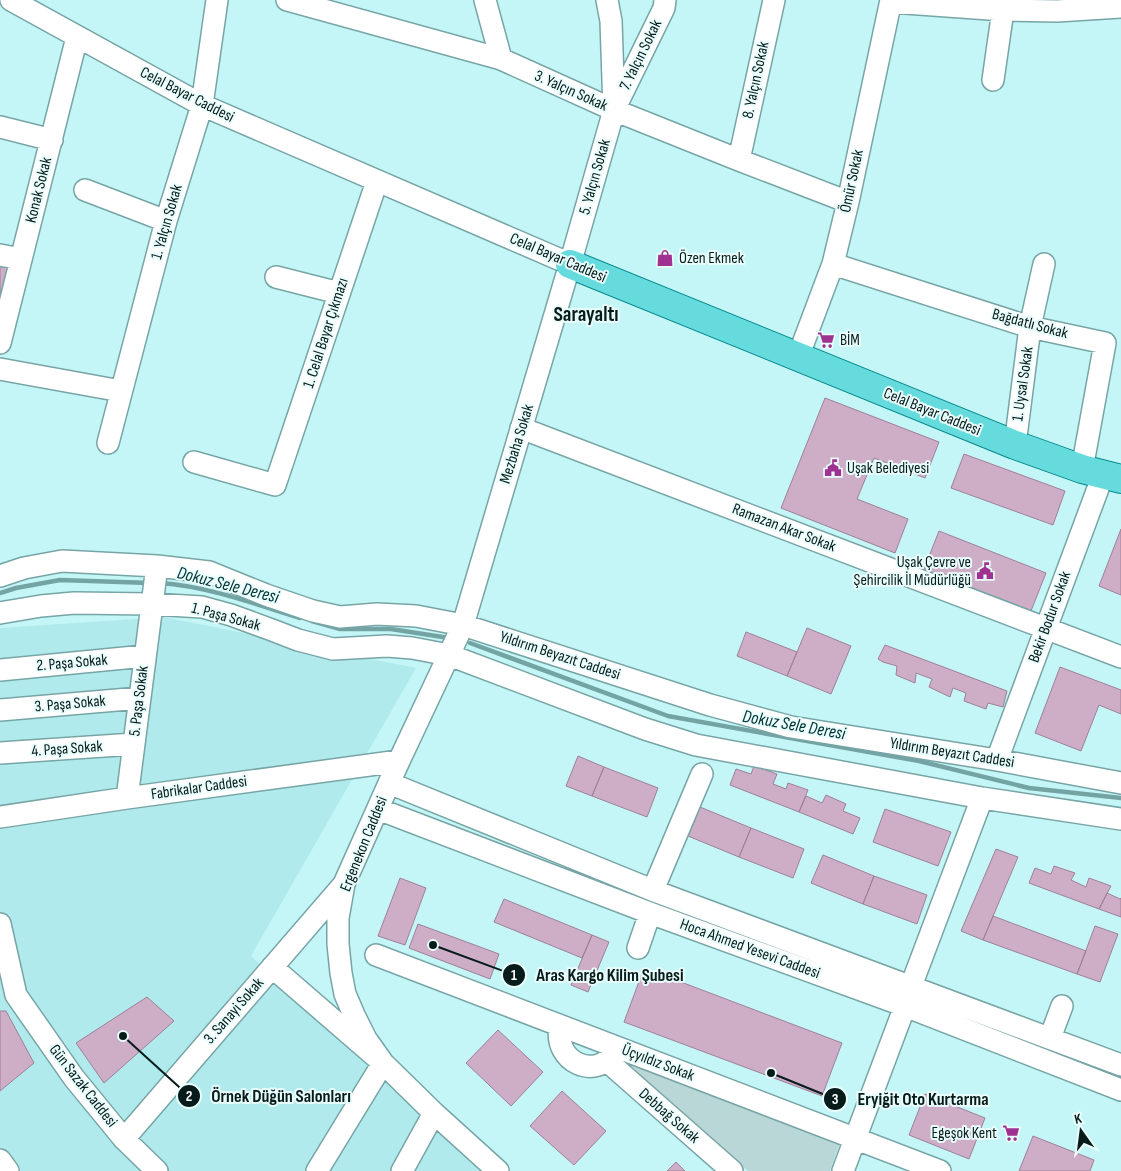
<svg xmlns="http://www.w3.org/2000/svg" width="1121" height="1171" font-family="'Sofia Sans Condensed',sans-serif">
<rect width="100%" height="100%" fill="#c5f6f7"/>
<!-- built -->
<path fill="#b1eaec" d="M164,617L416,668L251,956L482,1171H0V628Z"/>
<!-- green -->
<path fill="#b9d7d7" d="M619,1058L842,1136L830,1171H748Z"/>
<g fill="none" stroke-linecap="round" stroke-linejoin="round">
<!-- stream -->
<path stroke="#74a3a4" stroke-width="4.5" d="M160,583C207,586 255,604 300,618
M0,593L16,588L60,580L150,583
M312,621L340,629H391L449,638
M470,643L668,716L919,761L1029,788L1121,798"/>
</g>
<!-- building -->
<path fill="#ceaec7" stroke="#9e8098" d="M0,264L10,265L3,292H0Z
M825,398L939,442L925,478L874,458L857,499L908,519L895,553L781,508Z
M964,454L1065,491L1053,525L951,488Z
M1121,529V595L1099,586Z
M939,531L1046,573L1031,611L924,569Z
M807,628L851,646L831,694L787,676Z
M746,632L797,652L787,676L737,656Z
M885,645L1007,691L1003,707L988,703L986,709L964,701L966,693L953,688L950,697L929,687L932,679L916,673L915,683L896,675L897,666L883,662L878,659Z
M1060,667L1121,690V714L1099,705L1081,751L1035,733Z
M578,756L604,767L592,796L566,786Z
M754,766L777,774L773,784L786,789L788,783L808,790L799,812L730,785L736,769L751,774Z
M604,767L658,788L647,817L592,796Z
M826,795L846,804L843,811L860,818L853,834L799,812L806,796L822,803Z
M700,807L751,828L739,857L688,836Z
M885,809L951,832L938,866L873,842Z
M751,828L804,849L793,878L739,857Z
M996,849L1018,857L983,940L961,931Z
M823,855L874,876L863,904L811,883Z
M1054,866L1075,873L1071,880L1086,887L1089,878L1111,886L1099,909L1029,883L1035,868L1051,874Z
M874,876L927,895L917,924L863,904Z
M400,878L426,888L405,945L378,936Z
M1107,893L1120,899L1121,898V917L1099,909Z
M504,899L592,935L582,958L494,922Z
M993,916L1086,951L1077,974L983,940Z
M418,924L499,954L490,979L409,948Z
M1095,926L1118,934L1100,982L1077,974Z
M592,935L609,942L588,992L571,985Z
M644,968L842,1043L822,1096L624,1022Z
M147,997L174,1021L104,1083L76,1043Z
M0,1011H6L34,1063L0,1091Z
M498,1030L543,1072L511,1106L466,1063Z
M562,1091L606,1131L574,1165L530,1126Z
M925,1094L985,1118L969,1159L909,1135Z
M1033,1136L1094,1160L1090,1171H1019Z
M676,1162L685,1171H667Z"/>
<g fill="none" stroke-linecap="round" stroke-linejoin="round">
<!-- minor casing -->
<g stroke="#77a5a6" stroke-width="24">
<path id="minor" d="M11,0L202,105L570,264
M287,0L501,59L614,110L739,160L848,202
M485,0L501,59
M891,2L1003,10L1057,11L1121,7
M993,80L1003,10
M615,108L664,8L665,0
M0,127L52,140
M739,160L774,0
M85,190L166,221
M0,255L21,259
M833,264L1030,327L1105,343L1082,469
M276,277L339,293
M0,343L77,37
M798,357L833,264L848,202L891,0
M0,369L121,391
M521,428L1121,657
M108,443L166,221L202,105L217,0
M1015,445L1030,327L1044,264
M194,462L275,485L377,181
M0,576L24,568L62,561L157,566L209,572L266,595L313,611L340,617L377,614L416,616L463,625L710,705L791,727L997,760L1121,783
M0,613L41,606L74,603L152,604L202,607L231,615L272,630L298,640L333,649L387,646L412,648L449,655L645,729L696,745L982,798L1121,819
M0,670L145,656
M0,710L140,698
M0,753L134,744
M997,760L1103,475
M389,783L657,892L1121,1065
M127,798L157,566
M378,809L650,913L905,1006L1121,1090
M0,817L127,798L399,761
M653,890L702,774
M0,924L16,995L74,1078L124,1139L157,1171
M638,948L650,913
M376,955L940,1171
M272,967L383,1063L317,1171
M911,986L982,798
M560,1026C553,1062 596,1082 616,1051
M1050,1038L1062,1006
M607,1061L732,1171
M124,1139L344,884
M0,1160L8,1171
M402,1171L434,1113
M498,1171L434,1113L383,1063L366,1039L354,1015L345,994L341,973L338,944V918L344,884L399,761L463,625L570,264L614,110L611,21L607,0
M843,1171L905,1006"/>
</g>
<!-- major casing -->
<g stroke="#03888b" stroke-width="30">
<path id="major" d="M570,264L1015,445L1082,469L1121,479"/>
</g>
<!-- minor -->
<use href="#minor" stroke="#fff" stroke-width="21"/>
<!-- major -->
<use href="#major" stroke="#66dbde" stroke-width="28"/>
</g>
<!-- icons -->
<defs>
<g id="shop-bare" transform="scale(1.35)"><path d="M-5-2.5h2.3a2.7 3.5 0 0 1 5.4 0H5L5.5 6h-11ZM-1.5-2.5h3a1.5 2.3 0 0 0-3 0Z" fill="#9f3291" stroke="#eafdfd" stroke-width="2.5" paint-order="stroke"/></g>
<g id="supermarket-bare" transform="scale(1.35)"><path d="M-6-5.5h2.5l.6 2H6L4.5 2H-2.5L-4.4-4H-6ZM-1.5 3.2a1.3 1.3 0 1 0 .1 0ZM3 3.2a1.3 1.3 0 1 0 .1 0Z" fill="#9f3291" stroke="#eafdfd" stroke-width="2.5" paint-order="stroke"/></g>
<g id="civic-bare" transform="scale(1.35)"><path d="M-.6-6.5H3V-4.5H.6V-3L4-1V1h2V6H-6V1h2V-1L-.6-3ZM-1.2 2.5V6h2.4V2.5Z" fill="#9f3291" stroke="#eafdfd" stroke-width="2.5" paint-order="stroke"/></g>
</defs>
<g fill-rule="evenodd">
<use href="#shop-bare" x="665" y="258"/>
<use href="#supermarket-bare" x="826" y="340"/>
<use href="#civic-bare" x="833" y="468"/>
<use href="#civic-bare" x="985" y="571"/>
<use href="#supermarket-bare" x="1011" y="1133"/>
</g>
<g text-anchor="middle" dominant-baseline="central" stroke-width="4" stroke-linejoin="round" paint-order="stroke">
<!-- street labels -->
<g font-size="16" fill="#081b1b" stroke="#eafdfd">
<text transform="translate(641 55) rotate(-64)">7. Yalçın Sokak</text>
<text transform="translate(756 80) rotate(-78)">8. Yalçın Sokak</text>
<text transform="translate(571 91) rotate(24)">3. Yalçın Sokak</text>
<text transform="translate(187 95) rotate(27)">Celal Bayar Caddesi</text>
<text transform="translate(595 177) rotate(-74)">5. Yalçın Sokak</text>
<text transform="translate(852 181) rotate(-78)">Ömür Sokak</text>
<text transform="translate(39 190) rotate(-76)">Konak Sokak</text>
<text transform="translate(167 222) rotate(-74)">1. Yalçın Sokak</text>
<text transform="translate(558 258) rotate(23)">Celal Bayar Caddesi</text>
<text transform="translate(1030 324) rotate(15)">Bağdatlı Sokak</text>
<text transform="translate(326 333) rotate(-72)">1. Celal Bayar Çıkmazı</text>
<text transform="translate(1023 384) rotate(-82)">1. Uysal Sokak</text>
<text transform="translate(932 412) rotate(22)">Celal Bayar Caddesi</text>
<text transform="translate(517 444) rotate(-73)">Mezbaha Sokak</text>
<text transform="translate(784 528) rotate(21)">Ramazan Akar Sokak</text>
<text transform="translate(226 617) rotate(15)">1. Paşa Sokak</text>
<text transform="translate(1050 617) rotate(-70)">Bekir Bodur Sokak</text>
<text transform="translate(560 656) rotate(18)">Yıldırım Beyazıt Caddesi</text>
<text transform="translate(72 663) rotate(-5)">2. Paşa Sokak</text>
<text transform="translate(139 701) rotate(-83)">5. Paşa Sokak</text>
<text transform="translate(70 704) rotate(-5)">3. Paşa Sokak</text>
<text transform="translate(67 749) rotate(-4)">4. Paşa Sokak</text>
<text transform="translate(952 753) rotate(9)">Yıldırım Beyazıt Caddesi</text>
<text transform="translate(199 788) rotate(-8)">Fabrikalar Caddesi</text>
<text transform="translate(364 844) rotate(-68)">Ergenekon Caddesi</text>
<text transform="translate(750 949) rotate(20)">Hoca Ahmed Yesevi Caddesi</text>
<text transform="translate(234 1011) rotate(-49)">3. Sanayi Sokak</text>
<text transform="translate(658 1063) rotate(21)">Üçyıldız Sokak</text>
<text transform="translate(83 1086) rotate(52)">Gün Sazak Caddesi</text>
<text transform="translate(669 1116) rotate(41)">Debbağ Sokak</text>
</g>
<!-- poi labels -->
<g font-size="16" fill="#081b1b" stroke="#eafdfd" text-anchor="start">
<text x="679" y="258">Özen Ekmek</text>
<text x="840" y="340">BİM</text>
<text x="847" y="468">Uşak Belediyesi</text>
<text x="971" y="562" text-anchor="end">Uşak Çevre ve<tspan x="971" dy="18">Şehircilik İl Müdürlüğü</tspan></text>
<text x="997" y="1133" text-anchor="end">Egeşok Kent</text>
</g>
<!-- water labels -->
<g font-size="18" font-style="italic" fill="#023334" stroke="#eafdfd">
<text transform="translate(228 585) rotate(14)">Dokuz Sele Deresi</text>
<text transform="translate(794 725) rotate(10)">Dokuz Sele Deresi</text>
</g>
<!-- district labels -->
<g font-size="21" font-weight="bold" fill="#081b1b" stroke="#eafdfd">
<text x="586" y="314">Sarayaltı</text>
</g>
</g>
<!-- callouts -->
<path fill="none" stroke="#081b1b" stroke-width="2" d="M433 945L514 975M123 1036L189 1096M771 1073L835 1099"/>
<g fill="#081b1b" stroke="#eafdfd" stroke-width="2">
<circle cx="433" cy="945" r="5"/>
<circle cx="123" cy="1036" r="5"/>
<circle cx="771" cy="1073" r="5"/>
<circle cx="514" cy="975" r="12"/>
<circle cx="189" cy="1096" r="12"/>
<circle cx="835" cy="1099" r="12"/>
</g>
<g font-size="15" text-anchor="middle" font-weight="bold" fill="#fff">
<text x="514" y="980">1</text>
<text x="189" y="1101">2</text>
<text x="835" y="1104">3</text>
</g>
<g font-size="18" text-anchor="middle" font-weight="bold" fill="#081b1b" stroke="#eafdfd" stroke-width="4" stroke-linejoin="round" paint-order="stroke">
<text x="610" y="981">Aras Kargo Kilim Şubesi</text>
<text x="281" y="1102">Örnek Düğün Salonları</text>
<text x="923" y="1105">Eryiğit Oto Kurtarma</text>
</g>
<!-- north arrow -->
<g transform="translate(1081 1131) rotate(346)" stroke="#eafdfd" stroke-width="4" paint-order="stroke">
<path d="M0-4L9 19L0 12L-9 19Z" fill="#081b1b"/>
<text y="-8" font-size="14" font-weight="bold" text-anchor="middle" fill="#081b1b">K</text>
</g>
</svg>
